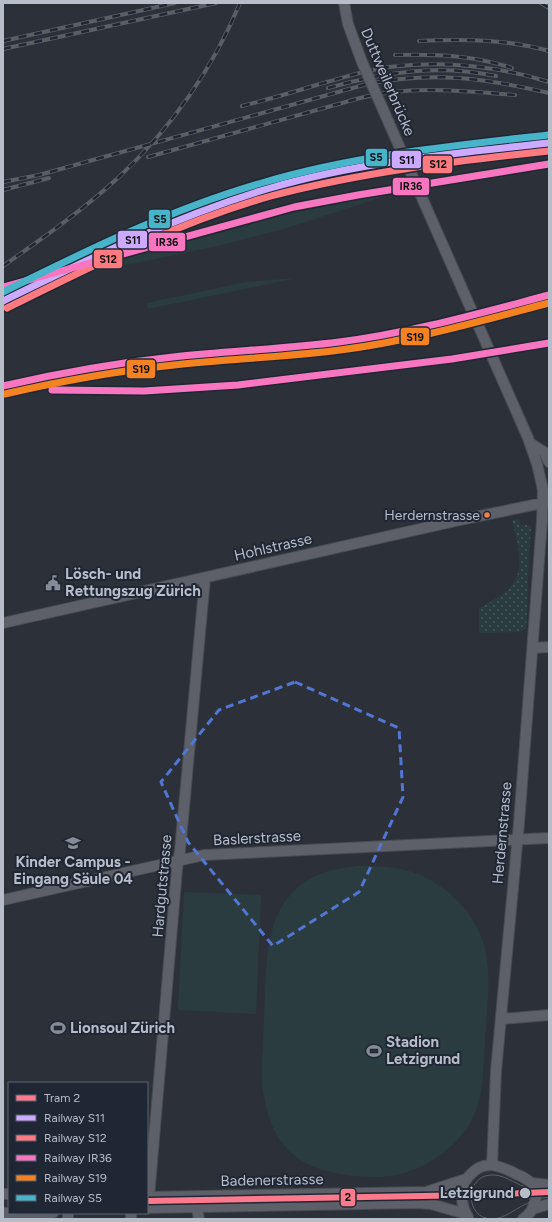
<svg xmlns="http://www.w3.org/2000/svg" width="552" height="1222" font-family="Figtree,sans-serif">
<defs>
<pattern id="park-dots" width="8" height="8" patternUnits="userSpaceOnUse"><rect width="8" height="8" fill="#2a3c3f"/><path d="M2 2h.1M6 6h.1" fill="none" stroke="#475659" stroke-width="1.8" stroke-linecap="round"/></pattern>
</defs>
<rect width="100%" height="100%" fill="#2c3139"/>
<!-- green -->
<path fill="#2a3c3f" d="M391,194L290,227L222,245L54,280L67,273L201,235L280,215Z
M297,278L148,309L147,303L246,282Z
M357,866C373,866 389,866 405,870C441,879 474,909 484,945C492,975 487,1007 485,1038C483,1071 485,1105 464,1132C441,1161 406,1179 369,1177C314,1174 276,1159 265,1101C264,1094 262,1088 262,1082C261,1071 262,1059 263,1048C264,1018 265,988 267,958C271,921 283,889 320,874C332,869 344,868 357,866Z
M184,892L261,895L256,1014L178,1010Z"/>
<!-- park -->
<path fill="url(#park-dots)" d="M519,519L520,525H529L531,527V531C527,564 529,596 526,628L520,632L479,633V609C487,603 496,599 503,594C529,575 518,546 512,520Z"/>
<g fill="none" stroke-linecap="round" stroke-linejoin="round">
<!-- minor casing -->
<g stroke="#484c52" stroke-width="12">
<path id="minor" d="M530,443L544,452L549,462
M3,623L460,520L548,502
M533,648L549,647
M3,900L204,855L549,838
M501,1019L549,1015
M492,1165L496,1071L519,823L542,521L543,490L537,464L528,438
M532,1183L549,1185
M3,1194H9
M147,1197L426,1192L466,1179
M149,1197L177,869L180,851L205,578
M147,1208L417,1203L431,1204L466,1214
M197,1208L199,1219
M533,1209L549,1204
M3,1213H53
M131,1213V1219
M468,1217C462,1208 461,1197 463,1187C464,1182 467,1178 471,1174C484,1159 501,1166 516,1174C521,1176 528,1179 532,1184C540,1195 534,1212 523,1219
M68,1219V1213"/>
</g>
<!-- minor -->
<use href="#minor" stroke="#5d6068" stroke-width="10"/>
<!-- tram -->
<path stroke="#5b5e64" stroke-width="1" d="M549,1192C541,1191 533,1190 525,1187C514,1183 503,1174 491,1175C464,1176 465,1219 492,1219C504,1219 515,1209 526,1204C533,1200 541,1198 549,1197"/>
<!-- rail casing -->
<g stroke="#5b5e64" stroke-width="4">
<path id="rail" d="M541,3L549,8
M3,41L175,3
M419,41C462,39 507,39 549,51
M3,49L216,3
M395,55C435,54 473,55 512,68
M328,88C385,72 438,64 496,76
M242,106C271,99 299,90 327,82C348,76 368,70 389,67C444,60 497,66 549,82
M148,157L360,98C412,85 462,91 515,95
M3,182L39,175L367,84C433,71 485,78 549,93
M3,190L49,178
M3,266C43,238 83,210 119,177C171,128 213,68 240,3"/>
</g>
<!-- rail -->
<use href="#rail" stroke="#202734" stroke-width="2.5" stroke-dasharray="8" stroke-linecap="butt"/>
<!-- minor-bridge casing -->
<g stroke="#484c52" stroke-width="12" stroke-linecap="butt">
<path id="minor-bridge" d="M344,3L348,24L362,62L528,438"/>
</g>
<!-- minor-bridge -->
<use href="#minor-bridge" stroke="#5d6068" stroke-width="10"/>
<!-- rail-1 casing -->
<g stroke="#202734" stroke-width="10">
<path id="rail-1" d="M3,301C89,259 174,217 267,189C358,162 455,153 549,143"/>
</g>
<!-- rail-2 casing -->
<g stroke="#202734" stroke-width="10">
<path id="rail-2" d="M7,308C92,266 179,222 271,196C362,172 456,161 549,151"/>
</g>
<!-- rail-3 casing -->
<g stroke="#202734" stroke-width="10">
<path id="rail-3" d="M3,287L294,207L358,195L549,164
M3,386C59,373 116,363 173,357C228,351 284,349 339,342C410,333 480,313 549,295
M52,390L144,391L238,385L452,359L549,343"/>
</g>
<!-- rail-4 casing -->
<g stroke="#202734" stroke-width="10">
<path id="rail-4" d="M5,394C61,381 117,371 174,365C229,359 285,357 340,350C411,341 480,321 549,303"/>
</g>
<!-- rail-5 casing -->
<g stroke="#202734" stroke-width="10">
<path id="rail-5" d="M3,292C88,250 173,208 265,182C357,155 453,146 548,135"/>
</g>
<!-- rail-1 -->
<use href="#rail-1" stroke="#caf" stroke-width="7"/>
<!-- rail-2 -->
<use href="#rail-2" stroke="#fd7b80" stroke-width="7"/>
<!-- rail-3 -->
<use href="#rail-3" stroke="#f776bf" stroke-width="7"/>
<!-- rail-4 -->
<use href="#rail-4" stroke="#f58220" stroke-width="7"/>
<!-- rail-5 -->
<use href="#rail-5" stroke="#48b4ca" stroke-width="7"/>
<!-- tram-1 casing -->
<g stroke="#202734" stroke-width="9">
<path id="tram-1" d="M147,1201L477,1195L549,1192"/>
</g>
<!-- tram-1 -->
<use href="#tram-1" stroke="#fc7a8c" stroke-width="6"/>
</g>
<!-- marked area -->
<path fill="none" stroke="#5375d3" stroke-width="3" stroke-dasharray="8 5" stroke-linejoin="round" d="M295,682L399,728L403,797L359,892L273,946L188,842L161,782L219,710Z"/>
<!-- icons -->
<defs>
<g id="civic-bare" transform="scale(1.2)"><path d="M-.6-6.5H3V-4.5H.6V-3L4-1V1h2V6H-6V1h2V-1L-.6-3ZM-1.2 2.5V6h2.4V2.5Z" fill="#868c97" stroke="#202734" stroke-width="2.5" paint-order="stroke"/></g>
<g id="school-bare" transform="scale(1.2)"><path d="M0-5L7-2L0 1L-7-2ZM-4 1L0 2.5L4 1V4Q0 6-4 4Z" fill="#868c97" stroke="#202734" stroke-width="2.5" paint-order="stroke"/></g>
<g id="stadium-bare" transform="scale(1.2)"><path d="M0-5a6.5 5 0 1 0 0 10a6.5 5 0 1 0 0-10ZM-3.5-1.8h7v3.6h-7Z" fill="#868c97" stroke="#202734" stroke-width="2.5" paint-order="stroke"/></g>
</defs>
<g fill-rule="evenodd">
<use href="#civic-bare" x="53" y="583"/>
<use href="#school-bare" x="73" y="843"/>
<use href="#stadium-bare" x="58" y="1028"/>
<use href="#stadium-bare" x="374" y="1051"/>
</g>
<!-- markers -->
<circle fill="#f78048" stroke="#202734" stroke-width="1.5" cx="487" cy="515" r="3.5"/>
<circle fill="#b7bdc9" stroke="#202734" stroke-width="1.5" cx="525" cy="1193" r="6"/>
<g text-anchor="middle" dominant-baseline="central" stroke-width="4" stroke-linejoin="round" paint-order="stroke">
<!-- bus labels -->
<g font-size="14" fill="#b7bdc9" stroke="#202734" text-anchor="end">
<text x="480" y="515">Herdernstrasse</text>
</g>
<!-- street labels -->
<g font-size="15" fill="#b7bdc9" stroke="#202734">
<text transform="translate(388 82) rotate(67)">Duttweilerbrücke</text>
<text transform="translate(273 547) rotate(-13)">Hohlstrasse</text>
<text transform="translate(502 833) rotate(-85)">Herdernstrasse</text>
<text transform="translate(257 838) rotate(-3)">Baslerstrasse</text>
<text transform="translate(162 886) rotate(-85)">Hardgutstrasse</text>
<text transform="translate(272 1180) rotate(-1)">Badenerstrasse</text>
</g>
<!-- poi labels -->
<g font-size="15" font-weight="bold" fill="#b7bdc9" stroke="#202734" text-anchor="start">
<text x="65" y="574">Lösch- und<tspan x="65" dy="17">Rettungszug Zürich</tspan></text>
<text x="73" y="862" text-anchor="middle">Kinder Campus -<tspan x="73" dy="17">Eingang Säule 04</tspan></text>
<text x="70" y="1028">Lionsoul Zürich</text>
<text x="386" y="1042">Stadion<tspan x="386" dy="17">Letzigrund</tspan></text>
</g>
<!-- stop labels -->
<g font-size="15" font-weight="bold" fill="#b7bdc9" stroke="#202734" text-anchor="end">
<text x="514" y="1193">Letzigrund</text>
</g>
</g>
<g stroke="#202734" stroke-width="1.5">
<rect x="365" y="148" width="23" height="19" rx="4" fill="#48b4ca"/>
<rect x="391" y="150" width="31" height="19" rx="4" fill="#caf"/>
<rect x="422" y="155" width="31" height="19" rx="4" fill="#fd7b80"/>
<rect x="392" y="177" width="38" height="19" rx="4" fill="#f776bf"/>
<rect x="148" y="209" width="23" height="20" rx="4" fill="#48b4ca"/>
<rect x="117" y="230" width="31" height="19" rx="4" fill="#caf"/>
<rect x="148" y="232" width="38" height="20" rx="4" fill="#f776bf"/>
<rect x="93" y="249" width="30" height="20" rx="4" fill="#fd7b80"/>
<rect x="400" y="327" width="30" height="19" rx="4" fill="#f58220"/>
<rect x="126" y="359" width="30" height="20" rx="4" fill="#f58220"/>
<rect x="340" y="1188" width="16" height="19" rx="4" fill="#fc7a8c"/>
</g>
<g font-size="11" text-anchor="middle" font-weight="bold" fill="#111">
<text x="376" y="161">S5</text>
<text x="407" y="164">S11</text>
<text x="438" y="168">S12</text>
<text x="411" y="190">IR36</text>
<text x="160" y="223">S5</text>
<text x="133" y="244">S11</text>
<text x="167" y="246">IR36</text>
<text x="108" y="263">S12</text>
<text x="415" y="341">S19</text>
<text x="141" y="373">S19</text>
<text x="348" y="1201">2</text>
</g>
<!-- border -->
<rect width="552" height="1222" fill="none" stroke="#b7bdc9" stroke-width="8"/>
<!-- legend -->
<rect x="8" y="1082" width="140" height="132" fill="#202734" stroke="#5c6370"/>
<rect x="16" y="1095" width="20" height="6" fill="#fc7a8c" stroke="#5c6370"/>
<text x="44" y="1102" font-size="12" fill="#b7bdc9">Tram 2</text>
<rect x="16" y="1115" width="20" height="6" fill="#ccaaff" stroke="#5c6370"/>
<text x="44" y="1122" font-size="12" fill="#b7bdc9">Railway S11</text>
<rect x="16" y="1135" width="20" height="6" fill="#fd7b80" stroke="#5c6370"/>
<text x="44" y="1142" font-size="12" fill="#b7bdc9">Railway S12</text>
<rect x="16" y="1155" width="20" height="6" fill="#f776bf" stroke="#5c6370"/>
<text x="44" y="1162" font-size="12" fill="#b7bdc9">Railway IR36</text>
<rect x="16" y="1175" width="20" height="6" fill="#f58220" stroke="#5c6370"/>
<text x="44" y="1182" font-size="12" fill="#b7bdc9">Railway S19</text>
<rect x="16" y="1195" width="20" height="6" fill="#48b4ca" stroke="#5c6370"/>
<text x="44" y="1202" font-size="12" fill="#b7bdc9">Railway S5</text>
</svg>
